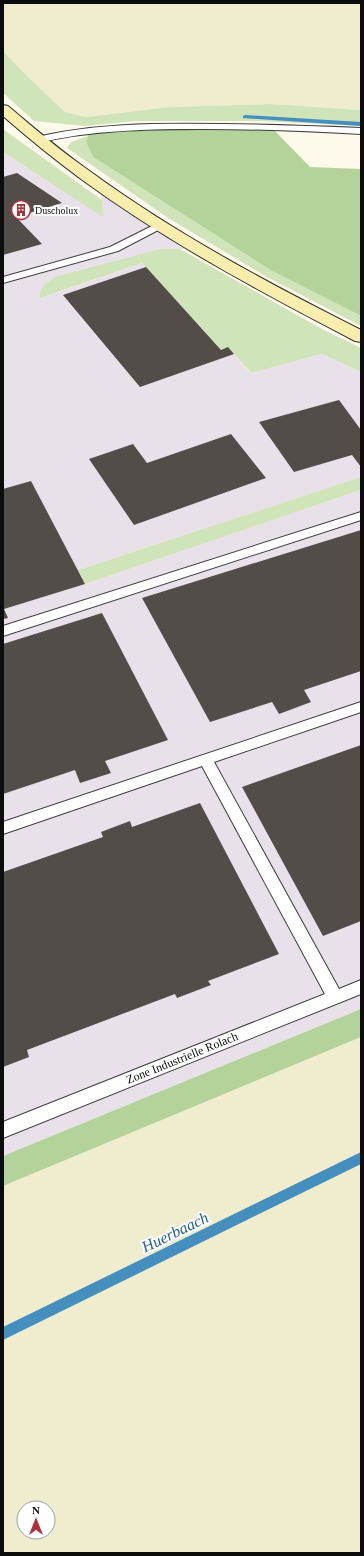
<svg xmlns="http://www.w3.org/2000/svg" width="364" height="1556" font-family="Georgia,serif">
<rect width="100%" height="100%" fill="#fdfaec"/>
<!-- industrial -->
<path fill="#e9e1ea" d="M3,152L103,216L100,185L198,249H160L41,298L142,263L221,349L228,347L250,373L322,354L361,372V477L78,570L85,584L361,490V1009L3,1156Z"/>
<!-- farmland -->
<path fill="#f0edcf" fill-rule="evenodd" d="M3,3H361V110L270,104L169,107L86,117L65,112L25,74L3,51Z
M361,1037V1553H3V1186ZM24,1508H48V1532H24Z"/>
<!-- green -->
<path fill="#d0e4ba" d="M3,51L25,74L65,112L86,117L169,107L270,104L361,110V126L261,121H136L85,126L34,121L3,93Z
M3,129L102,200L103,217L3,152Z
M88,136L86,142L93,157L272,271L361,316V326L267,277L168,218L67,148L71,142Z
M160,249H180L322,329L361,348V372L322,354L251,373L228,347L221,350L142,263L40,298C40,286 46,283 55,277Z
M361,477V490L85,584L78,570Z"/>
<!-- forest -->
<path fill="#b4d39b" d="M271,127L310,167L361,169V316L272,271L93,157L86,142L90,130Z
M361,1009V1037L3,1186V1156Z"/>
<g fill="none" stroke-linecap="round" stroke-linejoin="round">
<!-- stream -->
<path fill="#458fbf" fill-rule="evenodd" d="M245,115L361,122V126L243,118V116Z
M361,1152V1164L3,1340V1327Z"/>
</g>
<!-- building -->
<path fill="#534d49" d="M17,173L62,203L16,217L42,244L3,255V177Z
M146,267L221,350L228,347L234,354L140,387L63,295Z
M339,400L361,430V467L352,455L294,472L259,422Z
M231,434L266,478L134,525L89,459L133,444L147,463Z
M31,481L85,584L4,609L8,618L3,619V489Z
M361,530V671L304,690L311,702L279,714L272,702L210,722L142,598Z
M102,613L168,740L105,761L111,773L80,783L75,770L3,794V644Z
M361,745V921L323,936L242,787Z
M200,803L279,954L208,981L211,985L177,998L175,994L27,1050L29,1057L3,1067V872L103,837L101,832L130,821L132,827Z"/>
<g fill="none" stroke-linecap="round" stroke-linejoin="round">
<!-- service casing -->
<g stroke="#3f3f3f" stroke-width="2">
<path id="service" d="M152,124C222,123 291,125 361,128V134C308,131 256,129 203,129C147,129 92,130 37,143L32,140L37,137C75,128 113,125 152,124Z
M160,222L165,225L164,227L118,251L3,283V277L110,247Z
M361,512V520L3,636V626Z
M361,702V712L214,762L339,989L361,980V994L3,1138V1122L325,994L202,766L3,834V822Z"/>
</g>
<!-- secondary casing -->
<g stroke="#2e2e2e" stroke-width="2">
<path id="secondary" d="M3,105L8,106C35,129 62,152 91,172C176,234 268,283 361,330V342L355,341C261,292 167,242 81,179C54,159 28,138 3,116Z"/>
</g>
<!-- service -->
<use href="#service" fill="#fff" fill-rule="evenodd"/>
<!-- secondary -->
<use href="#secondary" fill="#f7eeae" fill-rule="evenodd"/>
</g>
<!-- icons -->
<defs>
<g id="building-ring" transform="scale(1)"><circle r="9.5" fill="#fff" stroke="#ad3239" stroke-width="1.5"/><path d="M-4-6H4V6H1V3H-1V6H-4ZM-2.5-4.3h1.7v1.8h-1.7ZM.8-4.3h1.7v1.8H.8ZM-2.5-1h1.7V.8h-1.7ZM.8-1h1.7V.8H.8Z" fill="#ad3239"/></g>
</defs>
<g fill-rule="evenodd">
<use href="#building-ring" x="21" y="210"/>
</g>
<g text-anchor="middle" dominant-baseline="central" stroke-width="4" stroke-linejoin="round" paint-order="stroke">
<!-- far-poi labels -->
<g font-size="10" fill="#0c0c0c" stroke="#fff" text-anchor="start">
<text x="35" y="210">Duscholux</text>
</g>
<!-- street labels -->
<g font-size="12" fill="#0c0c0c" stroke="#fff">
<text transform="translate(182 1058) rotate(-22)">Zone Industrielle Rolach</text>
</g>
<!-- near-water labels -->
<g font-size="16" font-style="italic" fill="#226190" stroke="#fff">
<text transform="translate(175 1232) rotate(-26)">Huerbaach</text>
</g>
</g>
<!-- border -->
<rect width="364" height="1556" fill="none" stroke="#0c0c0c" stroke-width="8"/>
<!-- north arrow -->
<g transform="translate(36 1520)"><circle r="19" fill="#ffffff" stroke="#9e9e9e"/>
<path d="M0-3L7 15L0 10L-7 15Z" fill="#ad3239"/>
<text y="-6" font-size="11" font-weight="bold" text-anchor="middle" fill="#0c0c0c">N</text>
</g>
</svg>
